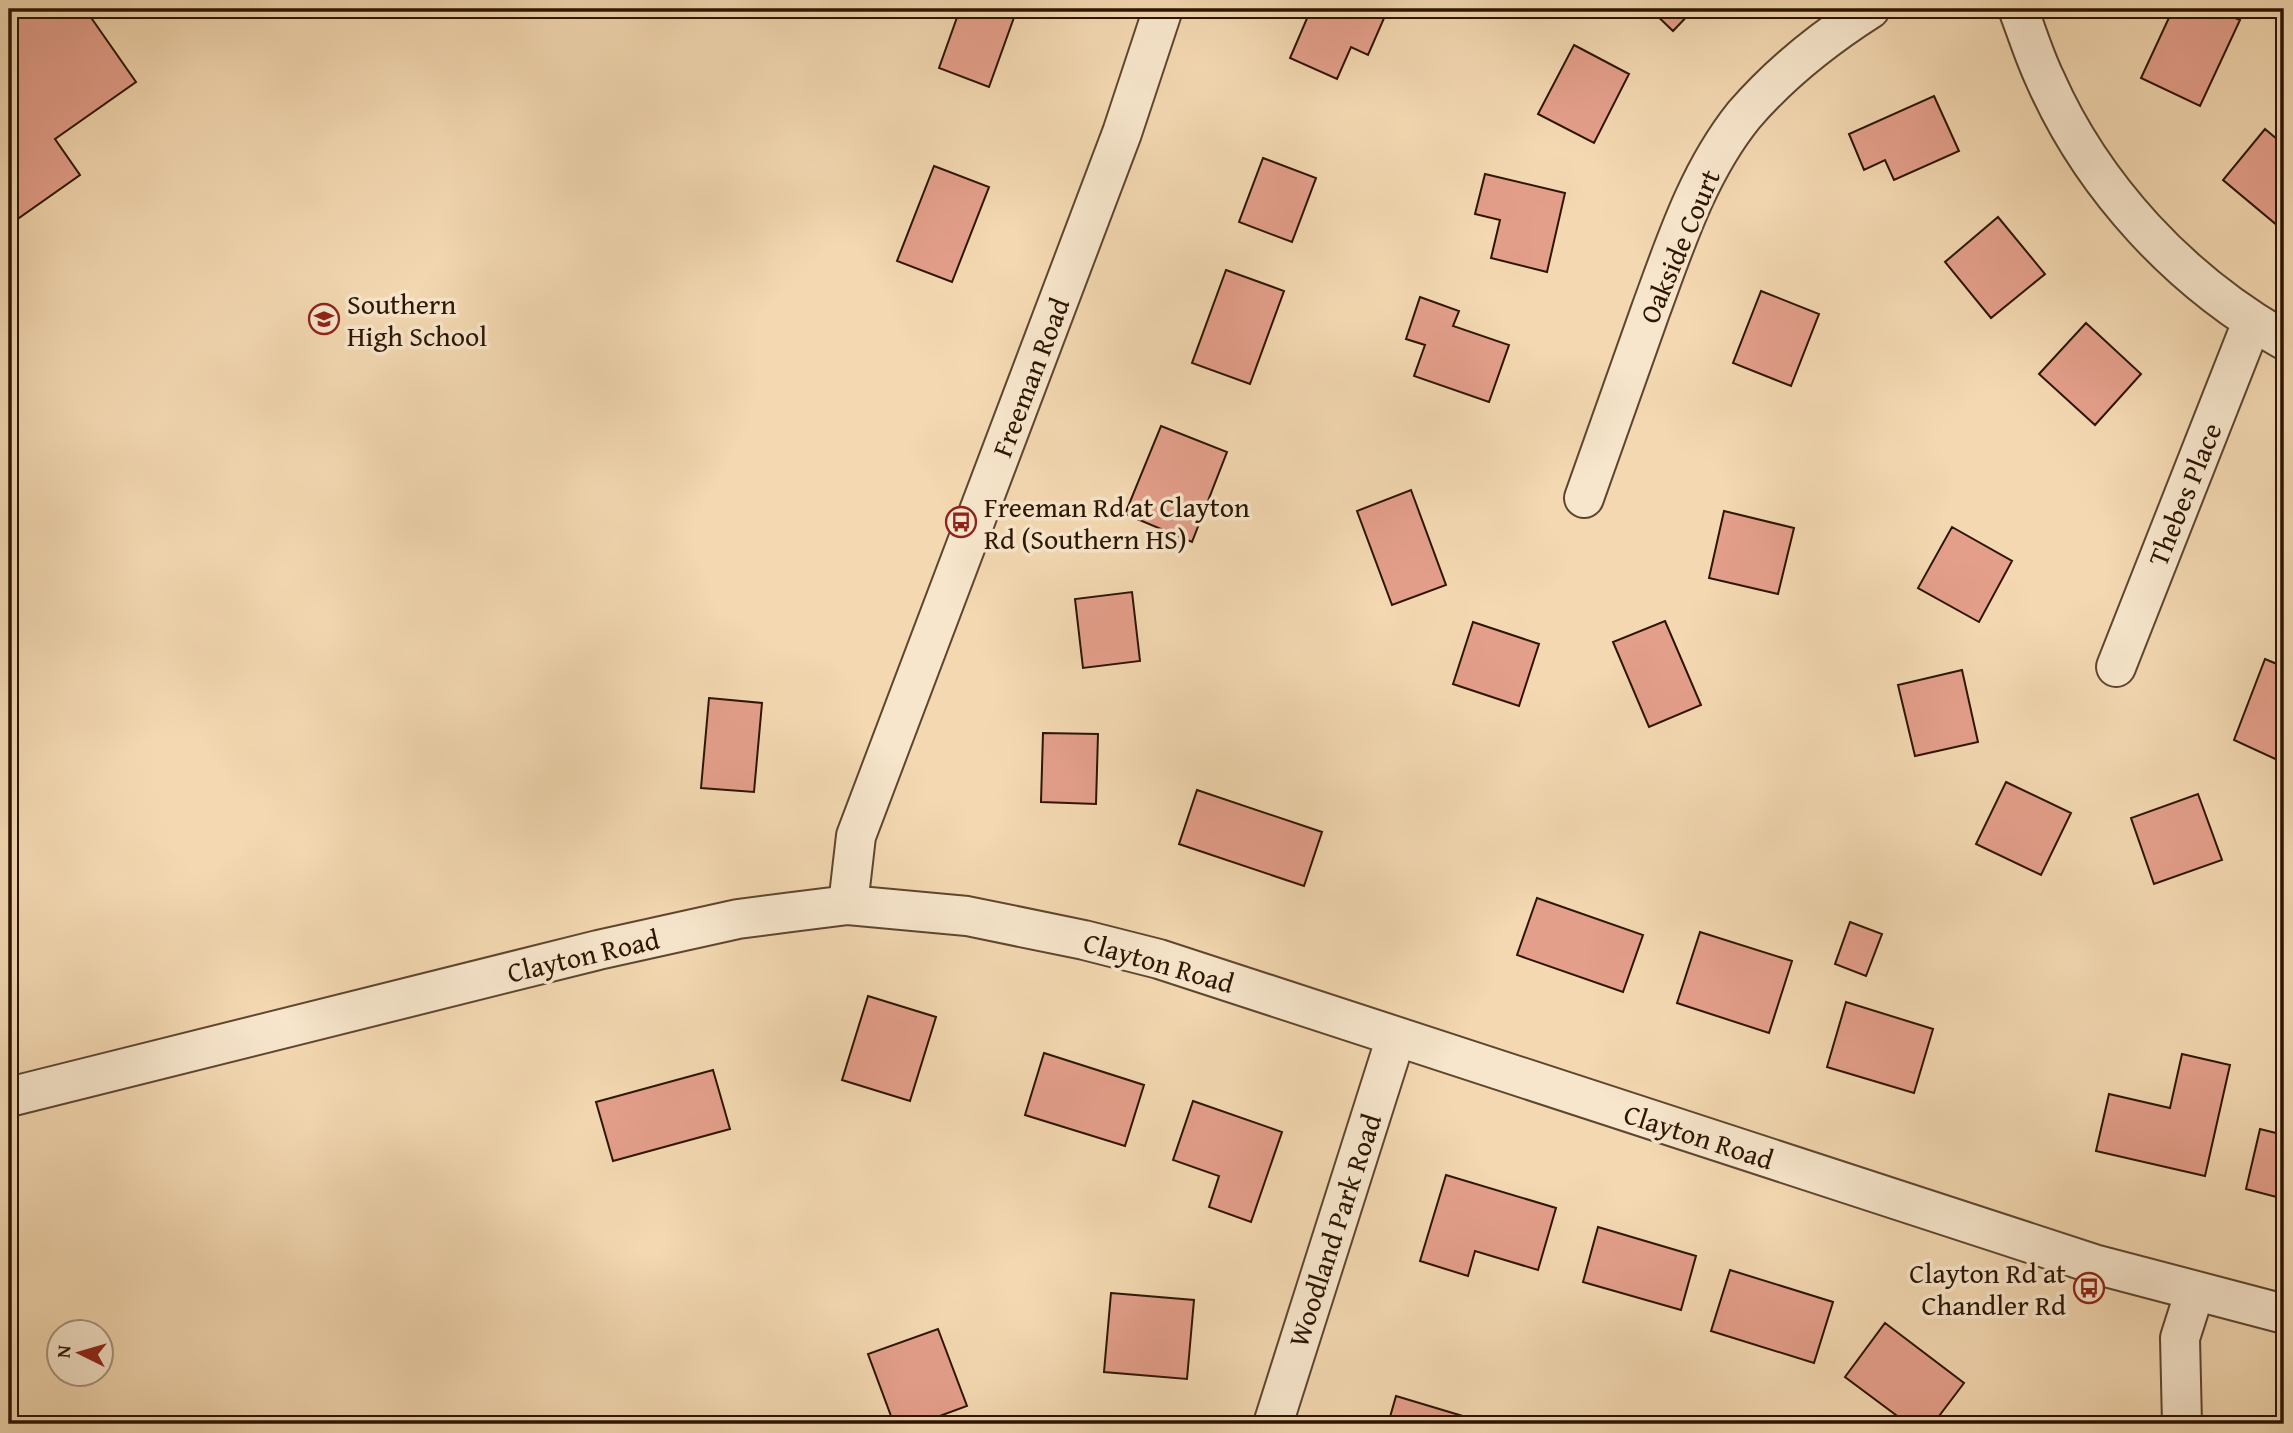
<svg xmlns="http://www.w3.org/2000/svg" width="2293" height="1433" font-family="'Gentium Book Plus',serif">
<rect width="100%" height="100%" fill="#f3d8b1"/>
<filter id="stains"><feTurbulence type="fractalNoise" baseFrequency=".00286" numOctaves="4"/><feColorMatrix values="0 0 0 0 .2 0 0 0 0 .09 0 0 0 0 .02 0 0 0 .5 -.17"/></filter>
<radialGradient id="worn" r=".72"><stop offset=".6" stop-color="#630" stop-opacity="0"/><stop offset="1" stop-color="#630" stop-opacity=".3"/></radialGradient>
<!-- building -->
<path fill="#e49f8b" stroke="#2d1502" stroke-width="2" d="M9,9H85L136,82L55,139L80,175L9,225Z
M960,9H1017L989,87L939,68Z
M1311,9H1388L1368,55L1351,47L1337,79L1290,58Z
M1650,9H1694L1673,31Z
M2173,9H2214L2240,20L2200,106L2141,78Z
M1574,45L1629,74L1594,143L1538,114Z
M1934,96L1959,151L1894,180L1885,160L1864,170L1849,134Z
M2265,129L2284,145V231L2223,180Z
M1263,158L1316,178L1292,242L1239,222Z
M934,166L989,187L952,282L897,261Z
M1485,174L1565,193L1547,272L1491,258L1500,220L1475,214Z
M1998,217L2045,274L1991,318L1945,262Z
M1226,270L1284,291L1250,384L1192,363Z
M1761,291L1819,314L1791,386L1733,363Z
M1420,297L1459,311L1453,326L1509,345L1489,402L1414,376L1425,345L1406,339Z
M2086,323L2141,374L2095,425L2039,374Z
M1161,426L1227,452L1192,542L1125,514Z
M1411,490L1446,585L1392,605L1357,511Z
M1724,511L1794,528L1778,594L1709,578Z
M1952,527L2012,561L1979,622L1918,588Z
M1132,592L1140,661L1083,668L1075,599Z
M1665,621L1701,705L1649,727L1613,642Z
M1473,622L1539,644L1519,706L1453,684Z
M2265,659L2284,667V763L2234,740Z
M1962,670L1978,742L1915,756L1898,685Z
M709,698L762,703L754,792L701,788Z
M1043,733L1098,734L1096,804L1041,802Z
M2006,782L2071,813L2041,875L1976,844Z
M1197,790L1322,832L1304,886L1179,844Z
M2198,794L2222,860L2154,884L2131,818Z
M1537,898L1643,935L1623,992L1517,955Z
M1850,922L1882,934L1866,976L1835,964Z
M1700,932L1792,961L1769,1033L1677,1003Z
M868,996L936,1017L910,1101L842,1080Z
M1846,1002L1933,1029L1914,1093L1827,1067Z
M1044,1053L1144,1085L1125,1146L1025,1115Z
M2182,1054L2230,1065L2205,1176L2096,1151L2109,1094L2170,1108Z
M713,1070L730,1129L613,1161L596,1102Z
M1193,1101L1282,1132L1251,1222L1209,1207L1219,1176L1173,1160Z
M2260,1129L2284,1135V1199L2246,1189Z
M1446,1175L1556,1208L1538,1270L1475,1251L1468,1276L1420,1261Z
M1598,1227L1696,1256L1681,1310L1583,1282Z
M1730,1270L1833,1302L1814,1363L1711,1331Z
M1111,1293L1194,1300L1187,1379L1104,1372Z
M1885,1323L1964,1383L1933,1424H1908L1845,1377Z
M938,1329L967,1406L918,1424H894L868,1354Z
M1396,1396L1466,1417L1464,1424H1388Z"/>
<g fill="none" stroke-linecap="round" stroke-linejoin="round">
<!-- minor casing -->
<g stroke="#5e462e" stroke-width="42">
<path id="minor" d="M2018,9C2027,32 2034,56 2045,79C2093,188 2181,282 2284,340
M1584,498C1606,436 1628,374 1650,312C1675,244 1698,172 1744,115C1781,72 1823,39 1870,9
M2116,667L2252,322
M848,905L856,836L1122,133L1163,9
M9,1097L598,950L738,919L792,912L848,905L967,916L1084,940L1159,959L2094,1264L2284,1314
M1273,1424L1396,1037
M2182,1424L2180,1338L2195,1291"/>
</g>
<!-- minor -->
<use href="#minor" stroke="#f7e6cc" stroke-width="38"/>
</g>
<!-- icons -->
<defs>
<g id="school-ring" transform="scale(1.575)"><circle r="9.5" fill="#f7e6cc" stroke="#8f2418" stroke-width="1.5"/><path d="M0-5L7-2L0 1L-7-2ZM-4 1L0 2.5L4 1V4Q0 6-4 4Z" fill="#8f2418"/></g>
<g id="bus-ring" transform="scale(1.575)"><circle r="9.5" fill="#f7e6cc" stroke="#8f2418" stroke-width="1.5"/><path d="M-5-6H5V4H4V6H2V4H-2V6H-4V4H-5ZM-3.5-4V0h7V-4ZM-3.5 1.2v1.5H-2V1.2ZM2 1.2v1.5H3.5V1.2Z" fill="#8f2418"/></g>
</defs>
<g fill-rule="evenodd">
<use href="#school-ring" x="324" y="319"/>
<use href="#bus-ring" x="961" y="522"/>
<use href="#bus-ring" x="2089" y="1288"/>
</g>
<g text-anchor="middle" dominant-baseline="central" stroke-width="7" stroke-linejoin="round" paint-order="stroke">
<!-- street labels -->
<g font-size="28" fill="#2d1502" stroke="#f7e6cc">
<text transform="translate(1679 246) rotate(-67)">Oakside Court</text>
<text transform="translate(1030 377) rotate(-69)">Freeman Road</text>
<text transform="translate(2184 494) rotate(-68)">Thebes Place</text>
<text transform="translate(583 955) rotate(-13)">Clayton Road</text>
<text transform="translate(1159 962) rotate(16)">Clayton Road</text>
<text transform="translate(1699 1136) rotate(18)">Clayton Road</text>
<text transform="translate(1334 1230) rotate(-72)">Woodland Park Road</text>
</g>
<!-- poi labels -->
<g font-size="28" fill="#2d1502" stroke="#f7e6cc" text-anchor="start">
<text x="347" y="303">Southern<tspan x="347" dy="32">High School</tspan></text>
<text x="984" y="506">Freeman Rd at Clayton<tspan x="984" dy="32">Rd (Southern HS)</tspan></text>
<text x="2066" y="1272" text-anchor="end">Clayton Rd at<tspan x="2066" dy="32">Chandler Rd</tspan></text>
</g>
</g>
<!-- margin -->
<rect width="2293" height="1433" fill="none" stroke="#f3d8b1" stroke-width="35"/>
<rect x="10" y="10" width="2272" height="1412" fill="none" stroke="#2d1502" stroke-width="3.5"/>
<rect x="18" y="18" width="2258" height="1398" fill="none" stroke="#2d1502" stroke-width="2"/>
<!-- north arrow -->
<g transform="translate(80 1353) rotate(275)"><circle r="33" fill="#f7e6cc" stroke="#a6927b" stroke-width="2"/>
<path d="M0-5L12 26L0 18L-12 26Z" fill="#8f2418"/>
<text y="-10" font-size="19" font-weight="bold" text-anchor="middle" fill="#2d1502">N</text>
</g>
<rect width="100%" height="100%" filter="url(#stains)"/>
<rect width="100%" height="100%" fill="url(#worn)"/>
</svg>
